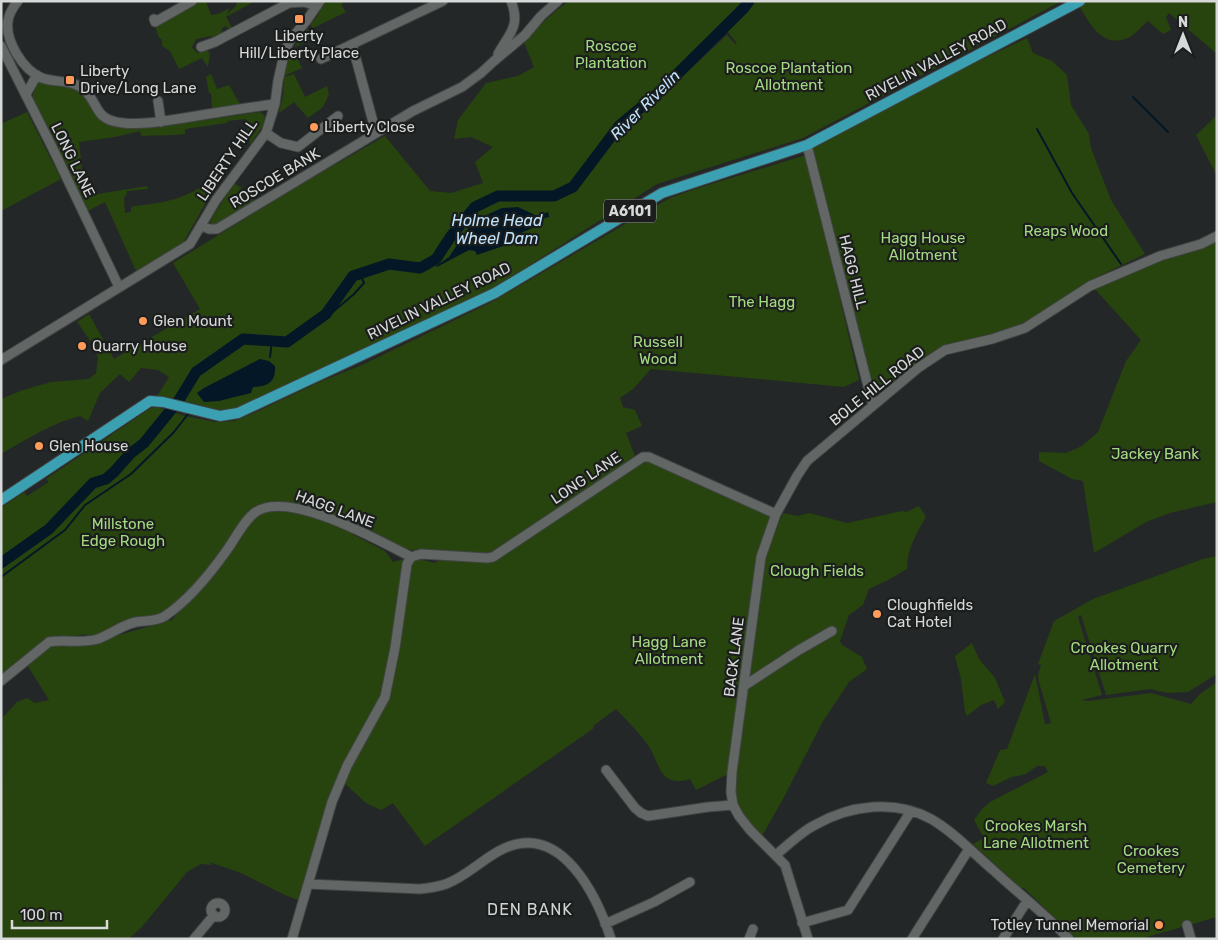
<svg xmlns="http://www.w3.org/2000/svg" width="1218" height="940" font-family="Rubik,sans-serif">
<rect width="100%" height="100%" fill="#242727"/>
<!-- green -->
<path fill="#27440e" d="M192,1H206L211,15L218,14L230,8L226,15L236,6L237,1H255L226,17L233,29L230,30L226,26L222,28L221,35L213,39L212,36L196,39L192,47L197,53L208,49V52H210L208,67L202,58L179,69L170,51L162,46V40L158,36L155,25Z
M326,1H341L343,4L341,5L346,12L313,28L310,25L316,18Z
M569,1H743L661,84L620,118L571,186L553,193L499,194L474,206L451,233L436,257L418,265L389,261L352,274L323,314L286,340L243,337L195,369L175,402L156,398L169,377L158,370L141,368L129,382L120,374L100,393L88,421L80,416C52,423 27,439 1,454V399L23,390L51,382L89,379L96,373L98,358L94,346L77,322L89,314L114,359L200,309L173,263L305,182L385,136L430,191L451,193L483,183L475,162L493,147L471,137L454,139L458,120L486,83L518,76L534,67L523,40L557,10Z
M753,1H1062L803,138L657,184L478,298L257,399L235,409L215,410L197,404L181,401L199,372L244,341L287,345L325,319L356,279L386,267L416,271L422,269L438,260L453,237L477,210L500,200L555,199L571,192L620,131L649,104L651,106L727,35L735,44L737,43L727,31L748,10Z
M1086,1H1217V54L1169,13L1166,17L1171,30L1163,34L1148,21C1142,26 1136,33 1130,37C1103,50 1091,25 1079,6Z
M308,28L311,39L293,48L302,68L284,76C287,56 296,43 308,28Z
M1027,38L1033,53L1052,61L1067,75L1071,105L1089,134L1091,148L1111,200L1145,254L1083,284L1041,314L1011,328L939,348L923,358L875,398L812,149L950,75Z
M211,74L217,89L229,85L240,104L212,108L211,93H209L206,77Z
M294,74L305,97L327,86L329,94L323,107L308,118L294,102L279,113L283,96L284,77Z
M34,81L70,82L108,119L149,122L151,128L260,112L265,116L262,127L250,145L246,119L228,121L227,123L185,129V134C169,136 156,135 141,136L140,131L115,137L79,142L85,196L147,186L148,189L127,191L126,196L124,197L125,213L131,212V207L135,206C164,203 187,199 210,180H215L217,183L183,243L137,273L105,202L86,212L34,102L32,97L38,82Z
M27,112L61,179L1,211V124Z
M1217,115V176L1196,135Z
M806,155L859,380L844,387L651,369L633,389L620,398L623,407L635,410L642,426L626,433L635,456L587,491L493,552L485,554L422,552L406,549L329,515L292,503L273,501L264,504L249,513L202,579L177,603L159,617L90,638L86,634L73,636L74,639L60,638L1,677V508L24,492L27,496L49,482L46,479L151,408L157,407L185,416L215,422L234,421L252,414L322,381L362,365L492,302L670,198L695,189Z
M234,183L247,192L254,202L219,223L212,225L210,221Z
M1217,239V502L1170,513L1146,522L1094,553L1083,481L1072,479L1039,461V452L1066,453L1082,446L1098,432L1126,361L1141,340L1094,288L1131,271L1201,246Z
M647,460L771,515L758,553L728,774L696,790L690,779C659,788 661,765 648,745C639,732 626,720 616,709L593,726L594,728L425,846L393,803L381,810L366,803L343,782L387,698L409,566L416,558L434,563L441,560L489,562Z
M919,506L926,517C916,534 907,549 907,569L888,580L869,589L863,605L849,615L840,641L842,645L862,657L867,669L849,682L822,723L783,799L762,836C743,816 735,810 735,781L764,558L783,513L798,516L809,513L847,523L902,511L906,512Z
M294,510L351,530L352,534L385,551L393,562L403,559L391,650L380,696L338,777L298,900L285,895L241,873L209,862L212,865L201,864L187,872L141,928L128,939H1L3,717L17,702L27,698L35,703L49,700L26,663L53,646L65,644L75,646L98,641L161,623L168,618L171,621L212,572L246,525L261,512Z
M1217,556V674L1188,692L1167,693L1150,689L1106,695L1081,615L1078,617L1102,695L1081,700L1088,701L1151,693L1191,704L1200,694L1217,682V917L1140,939H1077L1024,888H1021L973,844L984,838L974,820L982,809L990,802L1048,772L1045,766H1037L1026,774L1012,777L993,786L986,783L1000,750L1007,749L1035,674L1045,724L1051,723L1039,682L1038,675L1041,665L1038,664L1054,621L1093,599L1203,559Z
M972,643L979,659L995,678L1005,702L998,709L994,700L981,705L967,716L965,712L961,679L955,656Z"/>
<!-- water -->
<path fill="#031726" d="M518,207L537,216L548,212L549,217L540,219L535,227L518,234L509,244L477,255L475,251L469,250L437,267L436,266L449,257L473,221L502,208Z
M260,359L269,361L275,366C276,382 268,387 253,387L251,393L219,401L204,402L197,393L204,388Z"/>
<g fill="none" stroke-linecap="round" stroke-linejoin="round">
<!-- stream -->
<path stroke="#031726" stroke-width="2" d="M1133,97L1168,132
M1037,129L1072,193L1121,264
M325,315L328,316L354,294L364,283L360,274
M270,357L272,341
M1,577L65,530L85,505L131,474L174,432L188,414"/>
<!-- river -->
<path stroke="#031726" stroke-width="11" d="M1,563L49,529L93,483L106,479L114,472L130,454L144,443L179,400L196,372L243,339L287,342L326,314L353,276L389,264L420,268L436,259L451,236L475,207L498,196H554L573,187L619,126L657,94L744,8L749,1"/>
<!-- minor casing -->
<g stroke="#414444" stroke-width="11">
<path id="minor" d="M18,1C13,7 9,13 8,21C5,41 23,70 42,78C55,83 70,79 82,88C100,102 92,120 123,123C144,125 164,121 184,118C214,113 245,108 275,104
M154,19L155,22L192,1
M352,44L376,133
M1,46L52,147L119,287
M201,47L215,42L289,3L304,2L317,6
M498,54C509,34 521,26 511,1
M321,59L443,1
M26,94L37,75
M158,101L161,122
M266,133L281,143L298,147L338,116
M807,145L873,406
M201,225L209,229H217L383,129L413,111L462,87L481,73L494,61L525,35L541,16L558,1
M1,360L190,244L216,200L266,133L275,104L278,81L285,50L291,39L307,20L320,1
M411,557L421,554L487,558L493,557L643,457H649L776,514
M1,681L49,642C65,639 81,644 98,639C111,634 122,625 136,622C146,620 156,622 165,616C189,600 210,574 227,550C235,539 241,526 251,516C280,484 380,541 411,557
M744,686L799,650L832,631
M606,770L635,808L641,813L648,816L708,807L733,805
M776,855C789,844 801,832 815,825C850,805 895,799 931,819C954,832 973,853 993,870C1018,893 1045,914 1069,939
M308,884L420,889C429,888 438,887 446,884C468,876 484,857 505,848C562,823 597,896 611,939
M211 910a7 7 0 1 1 14 0a7 7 0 1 1-14 0Z
M802,923L848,910L911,811
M605,924L654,902L690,882
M1187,925L1191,939
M194,939L214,915
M292,939L332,802L347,766L385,697L395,648L407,564L411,557
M749,939L753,929
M808,939L785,865L750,830L739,816L733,805L731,792L732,772L761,557L776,514L797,476L807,461L918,368L945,350L992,339L1025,328L1090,286L1160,256L1201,244L1217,236
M912,939L969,849
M1003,939L1027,901"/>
</g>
<!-- major casing -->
<g stroke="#414444" stroke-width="12">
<path id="major" d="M1,500L150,401L163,402L220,416L238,413L495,293L662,193L807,145L1080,1"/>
</g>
<!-- minor -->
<use href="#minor" stroke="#626665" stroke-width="9"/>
<!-- major -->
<use href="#major" stroke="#3ba0b2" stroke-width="10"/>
</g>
<!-- markers -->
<g fill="#ff9b5a" stroke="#1b1e1d" stroke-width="2">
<rect x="294" y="14" width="10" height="10" rx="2.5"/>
<rect x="65" y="75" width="10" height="10" rx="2.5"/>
<circle cx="314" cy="127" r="5"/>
<circle cx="143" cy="321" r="5"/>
<circle cx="82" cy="346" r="5"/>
<circle cx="39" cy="446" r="5"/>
<circle cx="877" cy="614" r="5"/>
<circle cx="1159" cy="925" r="5"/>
</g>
<g text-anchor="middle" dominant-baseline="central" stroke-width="4.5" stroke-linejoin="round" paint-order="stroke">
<!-- shield labels -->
<rect fill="#1b1e1d" stroke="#9ea1a0" stroke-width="1" x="604" y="199.5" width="52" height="23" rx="4"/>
<g font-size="14" font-weight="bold" fill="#d6d9d8">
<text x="630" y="211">A6101</text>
</g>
<!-- poi labels -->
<g font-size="15" fill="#d6d9d8" stroke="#1b1e1d" text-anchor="start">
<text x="299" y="36" text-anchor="middle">Liberty<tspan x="299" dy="17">Hill/Liberty Place</tspan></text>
<text x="80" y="71">Liberty<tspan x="80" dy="17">Drive/Long Lane</tspan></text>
<text x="324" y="127">Liberty Close</text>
<text x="153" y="321">Glen Mount</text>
<text x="92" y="346">Quarry House</text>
<text x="49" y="446">Glen House</text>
<text x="887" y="605">Cloughfields<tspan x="887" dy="17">Cat Hotel</tspan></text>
<text x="1149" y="925" text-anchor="end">Totley Tunnel Memorial</text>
</g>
<!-- park labels -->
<g font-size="15" fill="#a5db80" stroke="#1b1e1d">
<text x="611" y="46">Roscoe<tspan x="611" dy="17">Plantation</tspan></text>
<text x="789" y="68">Roscoe Plantation<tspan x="789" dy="17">Allotment</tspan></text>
<text x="1066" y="231">Reaps Wood</text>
<text x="923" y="238">Hagg House<tspan x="923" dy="17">Allotment</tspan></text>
<text x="762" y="302">The Hagg</text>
<text x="658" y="342">Russell<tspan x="658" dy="17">Wood</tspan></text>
<text x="1155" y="454">Jackey Bank</text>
<text x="123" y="524">Millstone<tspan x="123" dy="17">Edge Rough</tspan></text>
<text x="817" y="571">Clough Fields</text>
<text x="669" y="642">Hagg Lane<tspan x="669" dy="17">Allotment</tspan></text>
<text x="1124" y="648">Crookes Quarry<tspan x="1124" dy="17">Allotment</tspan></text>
<text x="1036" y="826">Crookes Marsh<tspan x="1036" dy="17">Lane Allotment</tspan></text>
<text x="1151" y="851">Crookes<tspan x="1151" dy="17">Cemetery</tspan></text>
</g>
<!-- street labels -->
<g font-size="15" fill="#d6d9d8" stroke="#1b1e1d">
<text transform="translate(936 60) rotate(-28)">RIVELIN VALLEY ROAD</text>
<text transform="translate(73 160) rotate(64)">LONG LANE</text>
<text transform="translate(227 160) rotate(-56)">LIBERTY HILL</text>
<text transform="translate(275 178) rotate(-31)">ROSCOE BANK</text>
<text transform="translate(853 272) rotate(76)">HAGG HILL</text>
<text transform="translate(439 301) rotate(-26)">RIVELIN VALLEY ROAD</text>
<text transform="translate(877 386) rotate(-39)">BOLE HILL ROAD</text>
<text transform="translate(586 478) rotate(-34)">LONG LANE</text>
<text transform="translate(335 509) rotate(20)">HAGG LANE</text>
<text transform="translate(734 657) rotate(-83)">BACK LANE</text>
</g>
<!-- water labels -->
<g font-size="16" font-style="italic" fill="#c0e3fe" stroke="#1b1e1d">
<text transform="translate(645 105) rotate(-45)">River Rivelin</text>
<text x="497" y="220">Holme Head<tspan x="497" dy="18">Wheel Dam</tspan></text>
</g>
<!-- neighbourhood labels -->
<g font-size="16" letter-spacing="1" fill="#d0d5d4" stroke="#1b1e1d">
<text x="530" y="909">DEN BANK</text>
</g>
</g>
<!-- border -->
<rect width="1218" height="940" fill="none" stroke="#d6d9d8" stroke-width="5"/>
<!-- north arrow -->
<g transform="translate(1183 35)" stroke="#1b1e1d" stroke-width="4" paint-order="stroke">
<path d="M0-4L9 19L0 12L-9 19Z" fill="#d6d9d8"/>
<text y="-8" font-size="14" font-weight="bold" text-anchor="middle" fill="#d6d9d8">N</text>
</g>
<!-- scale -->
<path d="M12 920v8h95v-8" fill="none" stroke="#d6d9d8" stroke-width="2.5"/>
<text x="20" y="920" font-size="15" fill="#d6d9d8" stroke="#1b1e1d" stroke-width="4" paint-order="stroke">100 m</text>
</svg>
